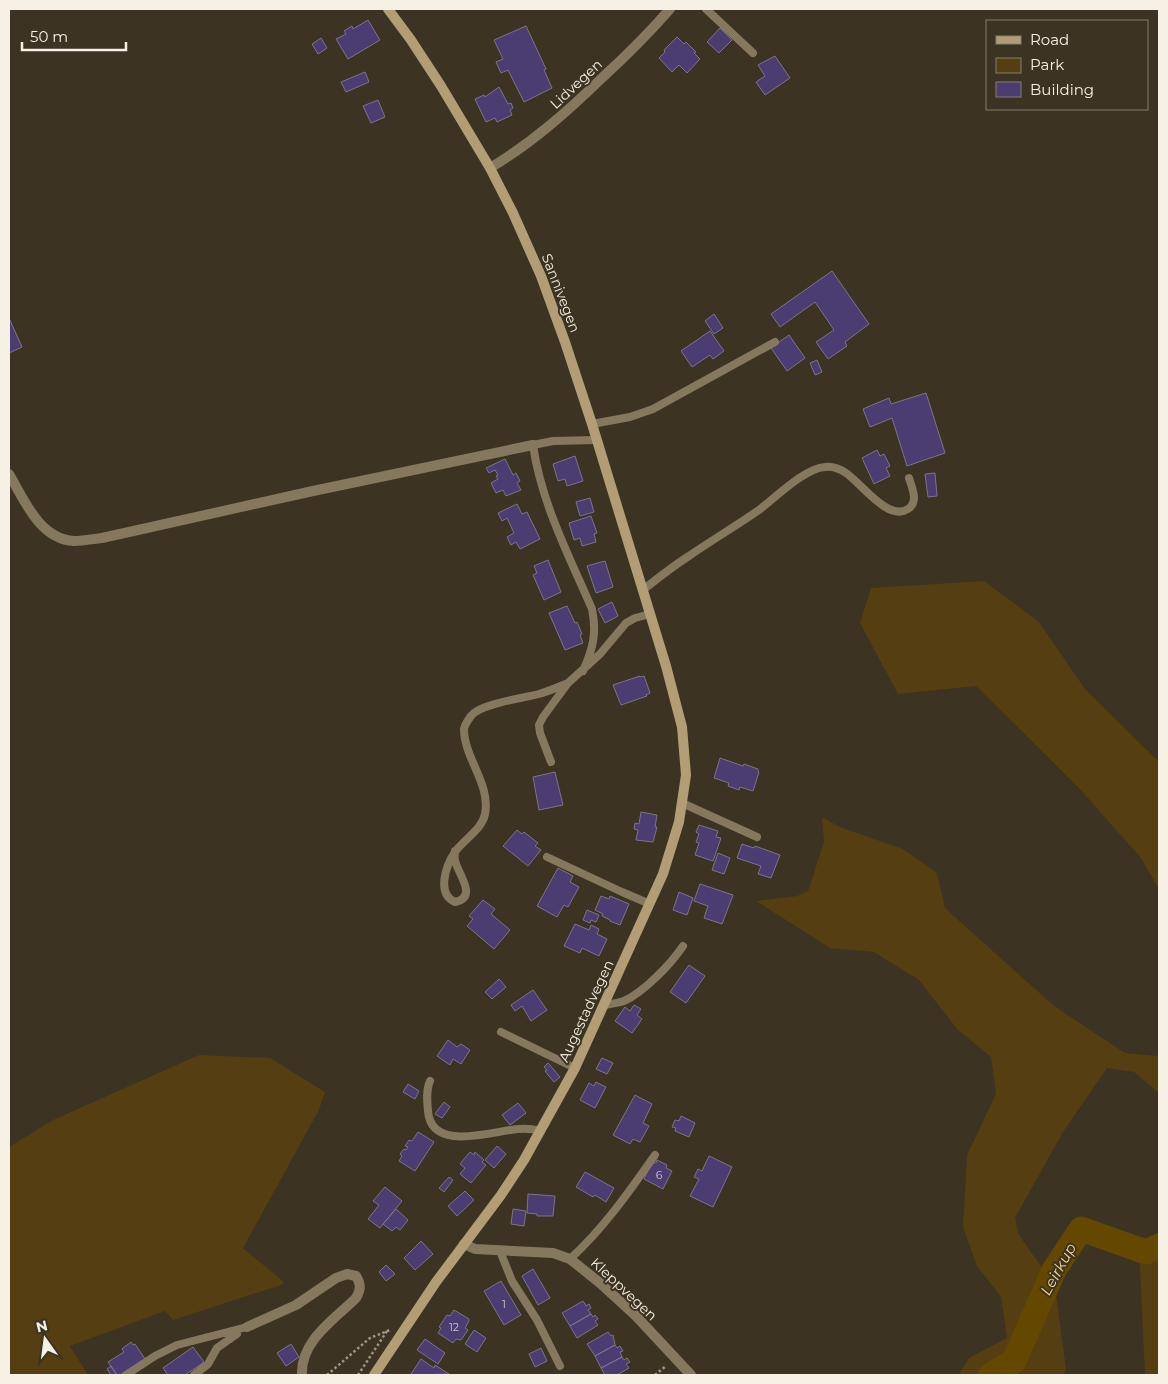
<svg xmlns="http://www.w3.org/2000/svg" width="1168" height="1384" font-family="Montserrat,sans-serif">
<rect width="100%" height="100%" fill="#3d3322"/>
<!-- green -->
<path fill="#543e12" d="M984,581L1039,622L1085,689L1159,762V889L1141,858L1078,787L976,686L898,694L860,623L871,588Z
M822,817L840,827L903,849L937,873L945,908L1054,1006L1125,1053L1159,1056V1093L1134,1072L1107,1068L1063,1132L1015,1218L1019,1235L1055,1286L1066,1369L1063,1375H958L969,1358L1007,1338L1001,1297L977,1266L963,1227L967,1155L996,1094L991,1057L957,1029L919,980L874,952L830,948L756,901L797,896L808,891L824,842Z
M199,1055L270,1058L325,1092L319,1110L243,1248L284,1282L281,1285L173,1320L165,1311L70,1346L88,1375H9V1147L53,1120Z
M1159,1245V1375H1145L1139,1247Z"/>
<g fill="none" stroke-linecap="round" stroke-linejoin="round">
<!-- river -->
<path stroke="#654800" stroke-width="25" d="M991,1375L1014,1361L1054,1270L1081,1229L1146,1252L1159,1246"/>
</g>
<!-- building -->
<path fill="#4b3c71" stroke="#79758a" d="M368,20L380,40L348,59L336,39L346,34L344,31L352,26L353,29Z
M526,26L546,69L544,70L552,88L524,102L508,70L501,73L496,62L503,59L494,40Z
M720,28L732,40L719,53L707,42Z
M677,37L684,44L686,42L696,52L694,53L700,59L687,73L679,65L672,72L659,58L665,52L664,50Z
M321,38L327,48L318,54L312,44Z
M775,56L790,78L765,95L756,82L765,76L758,65Z
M365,72L369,82L346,92L341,82Z
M499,87L508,104L511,103L513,108L510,110L512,115L497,122L495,118L486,122L475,99L484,95L485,97Z
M378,100L385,117L371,123L363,106Z
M832,271L869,324L845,342L847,346L828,359L816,342L834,330L815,302L780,327L771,314Z
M714,314L723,328L714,334L705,321Z
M9,318L22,347L9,353Z
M710,331L724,351L713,359L710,355L692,367L681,351Z
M789,335L805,358L787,371L771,348Z
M817,360L822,372L815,375L810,363Z
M926,393L945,453L907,466L892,418L870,427L863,409L889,398L891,404Z
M877,450L880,456L884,454L890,466L886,468L890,476L874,484L862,458Z
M575,456L583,481L567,486L565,479L558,481L553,464Z
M505,459L513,475L516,473L520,481L517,483L521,490L506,496L503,490L496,493L491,483L498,479L496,476L498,475L495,470L489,473L486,468Z
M935,473L937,496L928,497L925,474Z
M590,498L594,512L580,516L576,502Z
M517,504L522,514L527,512L540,539L520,549L516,542L511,545L507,537L514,533L507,518L502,521L498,513Z
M591,516L597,533L594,534L596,542L582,546L580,538L574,540L569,523Z
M548,560L561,592L544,600L533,575L537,573L534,566Z
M605,561L613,587L596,593L587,566Z
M612,602L618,616L605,623L598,609Z
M567,606L575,623L577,622L582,634L580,635L583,643L565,650L549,613Z
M640,676V677L644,676L650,693L646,695L647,696L621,705L613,685Z
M720,758L743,766L744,764L758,769V771L759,772L753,791L740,787L739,790L728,786L729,783L714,778Z
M555,772L563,805L539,810L533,777Z
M641,812L657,815L655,827H657L653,842L636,840L638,830L634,829L635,823L639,824Z
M699,825L718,831L716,837L721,838L713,861L695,855L699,843L696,842L699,834L696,832Z
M517,830L522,834L524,832L538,843L535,846L541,850L528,866L503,846Z
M742,844L754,848L755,846L780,855L771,878L758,874L761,866L737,858Z
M718,853L730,858L724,874L712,870Z
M558,868L573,876L570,882L579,887L568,907L564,905L557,917L537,906Z
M700,884L733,895L722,924L704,918L708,906L694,901Z
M679,892L693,898L687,915L673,910Z
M601,896L609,899L610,896L629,904L620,925L610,921V920L602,916L603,914L595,910Z
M483,900L495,909L491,914L510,930L494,949L467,926L473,919L469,916Z
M587,910L599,915L596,922L591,920L590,923L583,920Z
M575,924L589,930L591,925L599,929L597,934L607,939L599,956L582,948L580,953L564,946Z
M689,965L705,976L686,1003L670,992Z
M499,979L506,987L492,999L485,992Z
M533,990L547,1010L531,1021L522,1006L515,1011L511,1005Z
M634,1005L641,1009L637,1015L642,1019L632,1033L615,1021L625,1007L630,1011Z
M448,1040L457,1047L461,1044L470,1050L461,1064L453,1059L450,1065L437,1056Z
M602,1058L613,1063L607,1074L596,1069Z
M548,1063L560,1077L554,1082L545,1071L547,1070L544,1067Z
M596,1082L606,1087L595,1108L580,1100L589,1083L594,1086Z
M408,1084L419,1091L415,1099L403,1092Z
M635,1095L652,1104L643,1123L649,1126L640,1142L633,1139L630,1144L613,1135Z
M444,1102L450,1107L442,1118L435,1114Z
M518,1103L526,1113L510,1125L502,1115Z
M681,1116L695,1123L689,1137L675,1131L676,1128L672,1127L675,1120L679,1121Z
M418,1132L434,1142L415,1171L399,1161L402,1156L400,1154L404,1149L406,1150L408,1147L405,1146L409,1140L412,1141Z
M497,1146L506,1154L494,1168L485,1160Z
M470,1152L474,1155L475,1152L484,1160L482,1162L486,1165L471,1183L460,1174L465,1168L460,1164Z
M709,1156L732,1167L713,1207L690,1196L699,1179L694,1177L698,1169L702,1171Z
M657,1160L667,1165L666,1168L672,1171L663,1189L644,1179L652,1162L656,1163Z
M585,1172L614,1188L606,1202L595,1195L593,1197L576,1187Z
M449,1177L453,1180L444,1192L439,1188Z
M385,1187L402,1201L380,1228L368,1219L379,1205L373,1201Z
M465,1191L474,1200L457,1216L448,1206Z
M528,1194L555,1196L553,1216H537V1214L527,1213Z
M396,1209L408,1220L400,1230L396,1227L392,1231L383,1224Z
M513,1209L526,1211L524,1226L511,1224Z
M421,1241L433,1254L415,1270L404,1258Z
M386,1265L395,1274L386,1281L379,1272Z
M533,1269L550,1298L538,1305L522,1276Z
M501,1281L521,1315L504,1325L484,1291Z
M583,1301L586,1306L589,1304L591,1308L588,1310L591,1314L570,1326L562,1313Z
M454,1310L469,1319V1321L465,1328L468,1330L461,1340L456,1339L453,1343L438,1333L441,1328L439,1327L447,1315L450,1316Z
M591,1314L593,1317L595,1315L598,1319L595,1321L598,1325L577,1338L570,1326Z
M474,1330L486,1338L477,1352L465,1344Z
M608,1332L611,1336L613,1335L615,1345L595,1356L587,1344Z
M425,1339L445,1353L438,1364L417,1350Z
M131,1342L133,1345L135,1344L145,1359L120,1375H117L108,1362L124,1352L122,1349Z
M291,1344L299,1357L286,1366L277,1353Z
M615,1345L617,1348L620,1346L623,1351L620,1352L622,1357L601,1368L595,1356Z
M193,1347L204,1362L185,1375H168L163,1368Z
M541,1348L547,1361L535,1367L529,1354Z
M622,1357L624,1360L627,1358L630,1362L626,1364L629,1368L617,1375H605L601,1368Z
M421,1359L434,1368L435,1365L449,1374L412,1375L411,1374Z
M111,1366L117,1375H111L107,1369Z"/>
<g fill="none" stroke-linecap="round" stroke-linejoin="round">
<!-- path -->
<path stroke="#9f9789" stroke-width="2.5" stroke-dasharray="2.5 2.5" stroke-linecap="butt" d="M327,1375L370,1338L390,1330
M358,1375L387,1331
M655,1375L666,1366"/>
<!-- service -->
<path stroke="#85785f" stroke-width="8" d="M706,9L753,53
M592,424L630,417L653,409L775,342
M643,590C658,578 673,566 689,556C712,540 736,526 759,510C775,498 805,468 825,467C832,466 840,469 846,473C861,483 888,522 908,509C919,502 912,488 909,478
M583,671C593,649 597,633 592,609C569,556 541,502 533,445L553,441L596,440
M551,762L540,733L539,725L543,717L568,683L600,654L626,623L635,618L650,614
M682,803L757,837
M455,851C455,854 454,857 455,860C457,873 479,897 455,902C436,894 446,865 455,852C464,839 482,830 485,814C491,784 464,758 464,729C465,724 468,720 471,716C479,704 524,698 539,694C549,691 558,687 568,683
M547,857L622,892L650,904
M605,1005C611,1004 618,1003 624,1001C644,992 671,964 683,946
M501,1032L575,1068
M430,1081C426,1090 427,1101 428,1111C431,1153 493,1131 518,1129C526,1128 533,1129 541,1131
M500,1251L512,1281L537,1320L560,1366
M570,1259C603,1229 629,1192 655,1155
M126,1375L155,1356L177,1345L247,1327
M194,1375L208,1364L217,1348L237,1334"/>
<!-- minor -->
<path stroke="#85785f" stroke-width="10" d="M9,474C24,499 39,539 74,541C83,541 93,539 102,538L313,491L533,445
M464,1244L475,1249L553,1253L570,1259L600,1283L636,1316L691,1375
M247,1327L296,1305L336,1278L347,1274L356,1276C361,1284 361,1289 356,1298C335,1319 300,1341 302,1375"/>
<!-- tertiary -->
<path stroke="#85785f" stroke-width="10" d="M490,168C532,143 568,111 603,77C627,55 649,33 670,9"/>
<!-- secondary -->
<path stroke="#b29d75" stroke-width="10" d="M374,1375L436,1282L501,1195L524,1160L575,1068L663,874L679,822L686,775L682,727L666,666L592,424L565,342L541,276L513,213L490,168L441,86L411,40L388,9"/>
</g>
<g text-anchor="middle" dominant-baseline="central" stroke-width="4" stroke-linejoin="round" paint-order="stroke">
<!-- number labels -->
<g font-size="11" fill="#cbc3c8">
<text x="659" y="1175">6</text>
<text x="504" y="1304">1</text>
<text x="454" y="1327">12</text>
</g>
<!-- street labels -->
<g font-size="14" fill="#f6f0e5" stroke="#3d3322">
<text transform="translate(576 84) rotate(-43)">Lidvegen</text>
<text transform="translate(561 293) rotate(69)">Sannivegen</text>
<text transform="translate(586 1011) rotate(-65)">Augestadvegen</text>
<text transform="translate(624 1289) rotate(43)">Kleppvegen</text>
</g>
<!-- water labels -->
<g font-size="15" font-style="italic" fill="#f9d490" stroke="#3d3322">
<text transform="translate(1058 1269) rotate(-61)">Leirkup</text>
</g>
</g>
<!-- border -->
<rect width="1168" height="1384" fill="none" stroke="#f6f0e5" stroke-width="20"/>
<!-- legend -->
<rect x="986" y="20" width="162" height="90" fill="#3d3322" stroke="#877f70"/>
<rect x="996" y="36" width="25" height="8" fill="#b29d75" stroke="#877f70"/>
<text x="1030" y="45" font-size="15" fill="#f6f0e5">Road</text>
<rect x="996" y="58" width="25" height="15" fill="#543e12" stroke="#877f70"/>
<text x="1030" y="70" font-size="15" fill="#f6f0e5">Park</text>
<rect x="996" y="82" width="25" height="15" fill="#4b3c71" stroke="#877f70"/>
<text x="1030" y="95" font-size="15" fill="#f6f0e5">Building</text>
<!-- north arrow -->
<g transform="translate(45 1339) rotate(346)" stroke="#3d3322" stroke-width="4" paint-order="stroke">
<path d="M0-4L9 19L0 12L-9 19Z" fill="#f6f0e5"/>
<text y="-8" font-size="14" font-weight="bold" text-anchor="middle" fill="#f6f0e5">N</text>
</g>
<!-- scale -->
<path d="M22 42v8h104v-8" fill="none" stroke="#f6f0e5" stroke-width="2.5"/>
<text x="30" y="42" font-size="15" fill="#f6f0e5" stroke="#3d3322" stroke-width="4" paint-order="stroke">50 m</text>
</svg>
